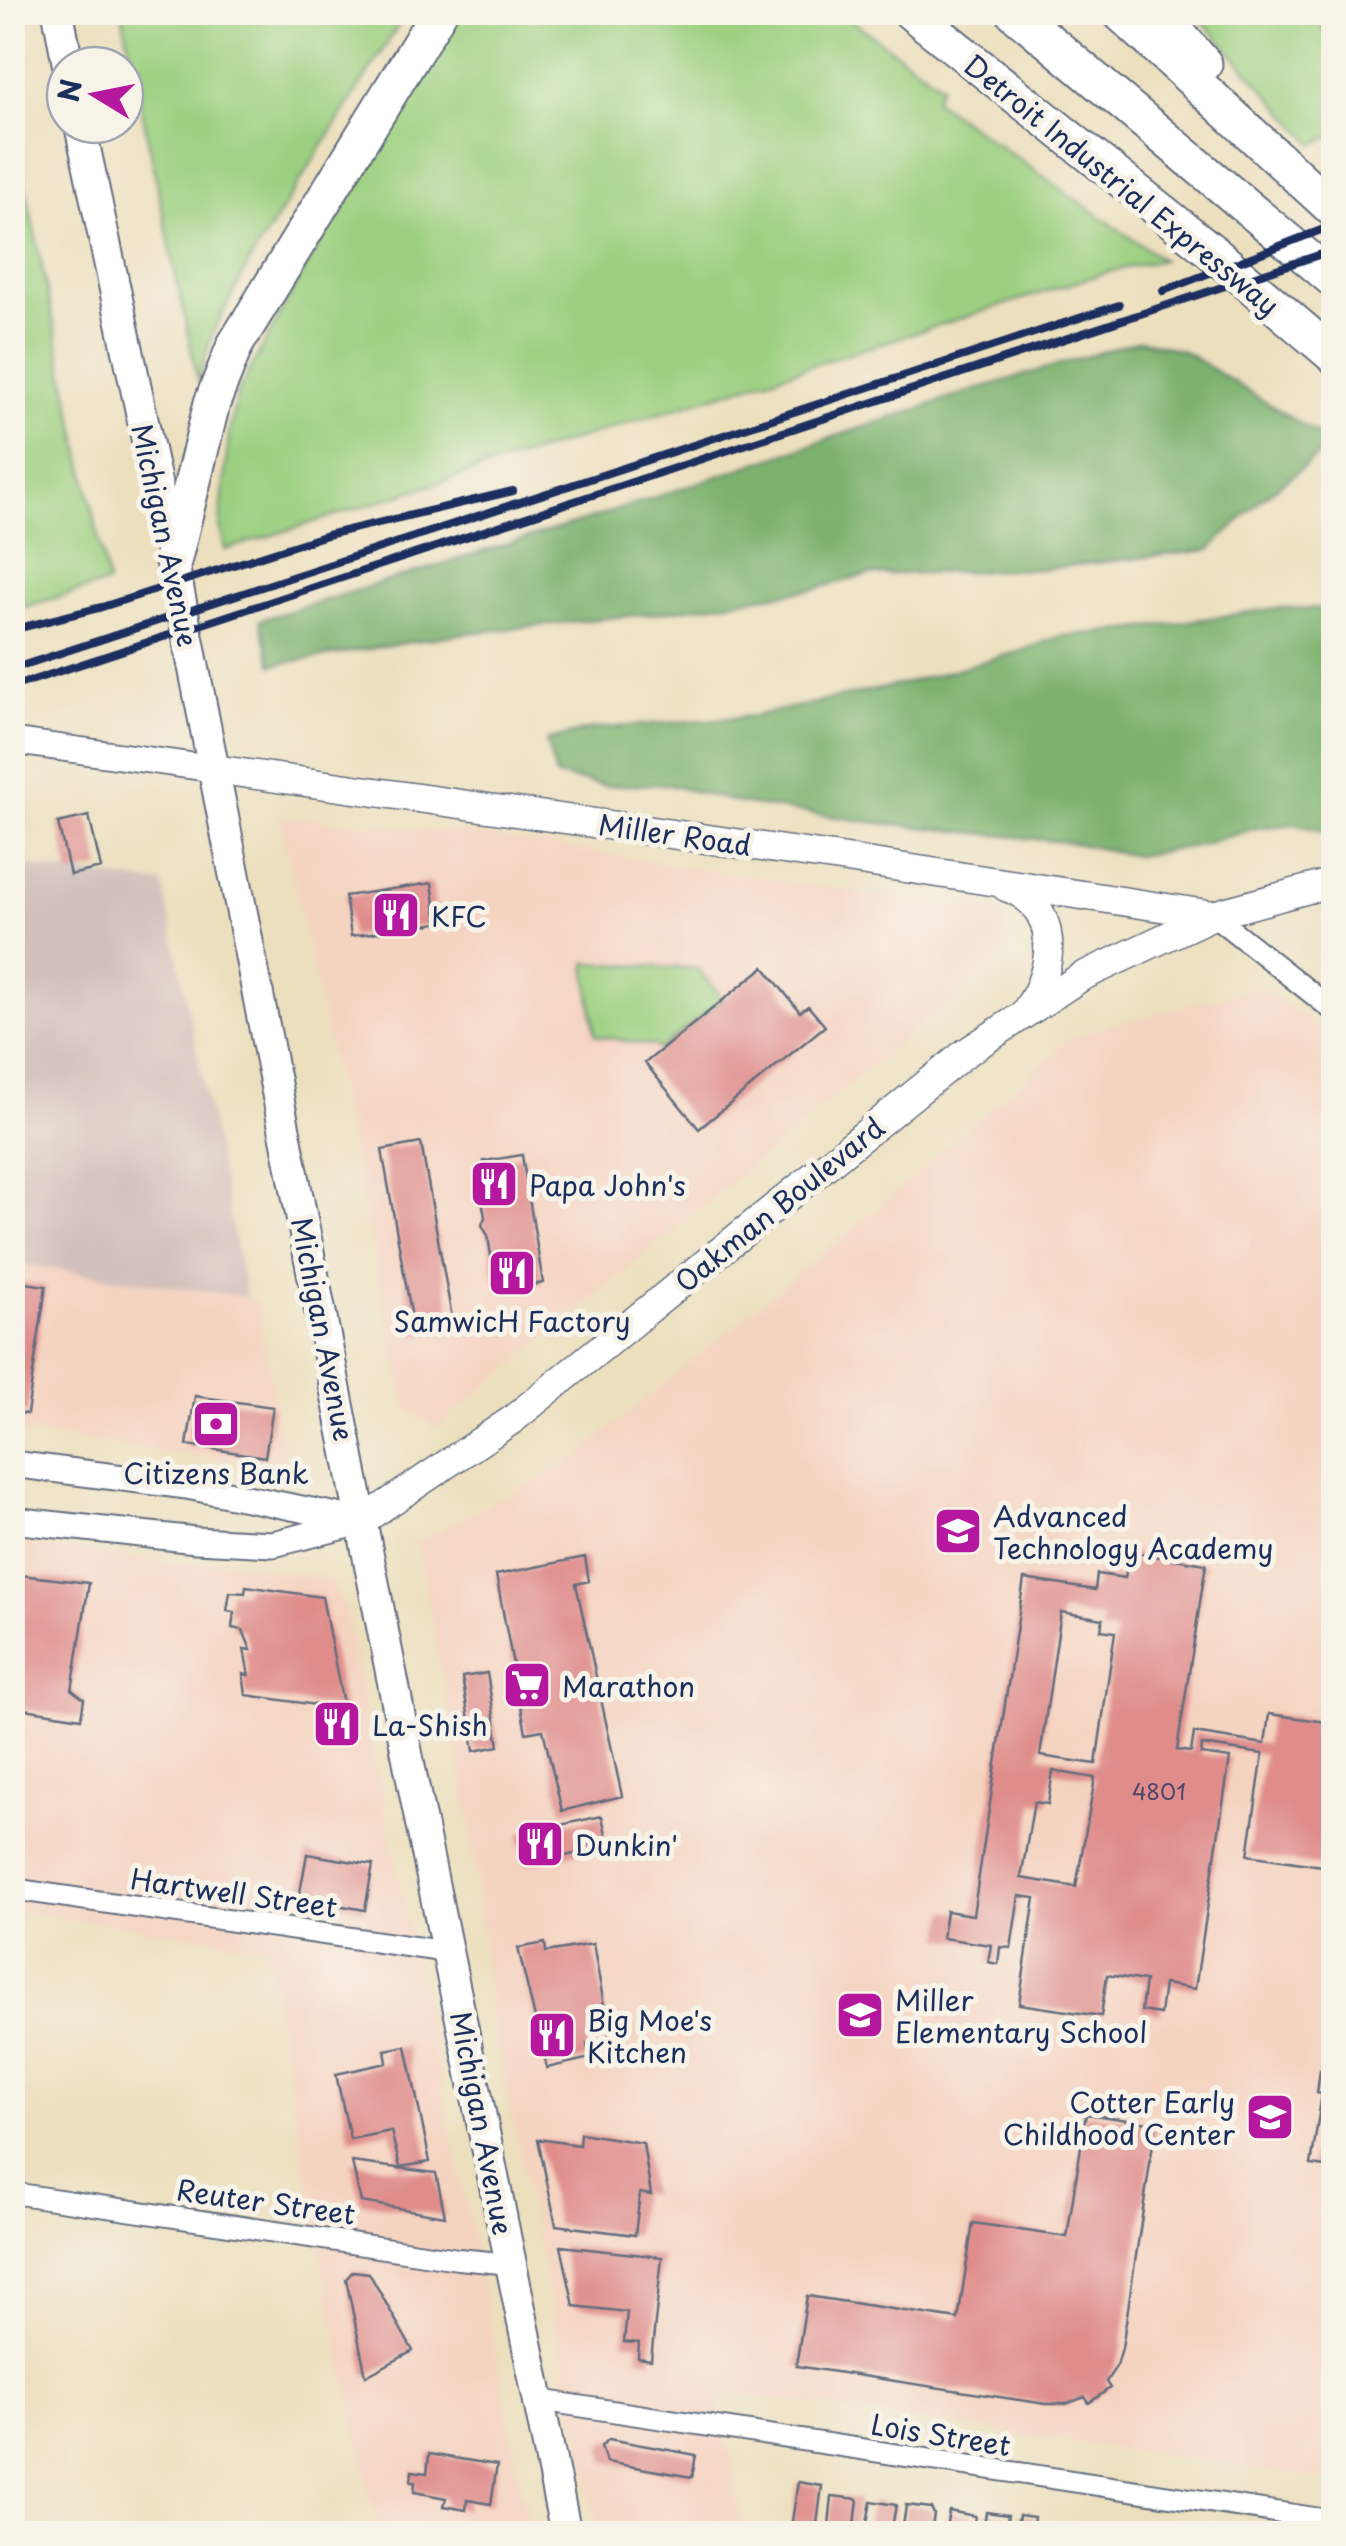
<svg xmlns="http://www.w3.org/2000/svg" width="1346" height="2546" font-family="'Playpen Sans',sans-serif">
<rect width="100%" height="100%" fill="#f7f3e8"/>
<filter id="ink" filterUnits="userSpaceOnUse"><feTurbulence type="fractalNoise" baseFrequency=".01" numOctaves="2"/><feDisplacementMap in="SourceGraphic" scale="20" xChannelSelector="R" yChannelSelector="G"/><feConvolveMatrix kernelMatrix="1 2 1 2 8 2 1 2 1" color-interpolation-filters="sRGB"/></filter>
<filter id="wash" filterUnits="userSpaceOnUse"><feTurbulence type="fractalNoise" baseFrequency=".0048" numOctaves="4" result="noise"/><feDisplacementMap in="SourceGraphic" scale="40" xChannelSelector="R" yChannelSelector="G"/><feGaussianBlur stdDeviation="2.25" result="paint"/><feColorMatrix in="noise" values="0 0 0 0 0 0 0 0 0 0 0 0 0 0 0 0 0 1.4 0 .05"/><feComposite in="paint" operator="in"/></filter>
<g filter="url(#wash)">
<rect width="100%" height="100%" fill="#ecdfbd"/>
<!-- built -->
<path fill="#f5d3c1" d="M280,816L473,834L1003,914L1005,955L436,1428L407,1409Z
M1261,987L1333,1039V2480L718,2391L745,2533H598L489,2004L471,1827L417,1542L570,1462L889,1198L1074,1035Z
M13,1263L246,1297L256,1301L287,1469L13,1430Z
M13,1541L169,1563H229L329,1579L344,1606L484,2293L530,2533H377L327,2289L265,1946L13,1911Z"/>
<!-- industrial -->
<path fill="#d1c0bc" d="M13,797L28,799L20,865L163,884L246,1297L13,1263Z"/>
<!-- green -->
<path fill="#9cd080" stroke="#5c806f" stroke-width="2.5" d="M122,13H406L251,259L213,332L198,382Z
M461,13H841L941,85L934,100L1162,260L1111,271L225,550L220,526L229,433L237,394L303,272Z
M1195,13H1324L1322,28L1333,37V136L1314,144Z
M12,123L108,583L13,610H12Z
M586,963L698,969L723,999L659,1050L655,1046L599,1036L595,1034Z"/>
<!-- forest -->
<path fill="#7db26e" stroke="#4c7066" stroke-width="2.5" d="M1140,340L1183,351L1333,444L1260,500L1210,550L1040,569L867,575L814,589L655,613L459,634L272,665L260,620L596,517L965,393Z
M1277,608L1333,609V834L1295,824L1257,828L1200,845L1136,856L1073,843L871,822L739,803L665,784L605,786L556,776L546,741L592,729L754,716L903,684L1021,651L1061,636L1136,629Z"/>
<g id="blocks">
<!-- building -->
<path fill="#df8c8b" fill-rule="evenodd" d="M89,816L101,868L70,875L58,823Z
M432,883L438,923L351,936L345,896Z
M764,967L800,1012L808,1006L825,1026L699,1129L645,1063Z
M421,1143L454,1329L415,1335L382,1150Z
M522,1155L543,1283L505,1290L503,1283L495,1282L488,1236L482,1225L485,1217L477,1173L482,1169L484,1161Z
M12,1281L46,1286L27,1414L12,1412Z
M195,1396L273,1407L265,1457L187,1445Z
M1129,1552L1206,1564L1177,1750L1191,1752L1194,1733L1265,1744L1269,1714L1334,1723V1837L1329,1867L1248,1855L1263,1754L1202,1745L1201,1754L1230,1758L1195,1989L1164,1984L1160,2014L1141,2011L1145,1981L1107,1975L1101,2016L1019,2004L1035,1898L1019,1896L1011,1948L1000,1947L998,1964L988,1962L991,1945L942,1938L946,1911L973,1915L1024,1579L1095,1590L1097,1574L1125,1578ZM1061,1612L1103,1619L1101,1630L1115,1632L1096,1764L1040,1756ZM1053,1771L1095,1778L1076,1887L1021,1878L1034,1802L1048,1804Z
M585,1557L589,1581L576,1584L622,1796L562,1811L543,1730L526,1733L496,1575Z
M12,1574L89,1583L72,1690L84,1699L81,1718L12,1707Z
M246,1586L322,1597L344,1709L246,1695L243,1674L249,1675L244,1649L251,1650L243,1630L232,1628L234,1612L227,1611L230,1592L245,1593Z
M487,1673L499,1746L474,1751L462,1677Z
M602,1816L606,1835L589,1839L592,1850L525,1865L519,1834Z
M307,1854L373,1865L365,1910L299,1898Z
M545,1943L546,1952L593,1944L610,2038L587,2044L590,2058L547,2068L518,1948Z
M1331,2035L1334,2036V2168L1311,2165L1322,2094L1317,2093L1320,2070L1326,2071Z
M406,2046L430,2162L400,2167L391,2131L350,2139L336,2074L387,2063L385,2050Z
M1086,2114L1156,2124L1122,2348L1117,2365L1106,2382L1110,2388L1089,2403L1085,2397L1066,2404H1046L796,2366L807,2296L958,2319L973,2223L1067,2237Z
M580,2133L643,2143L651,2195L640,2193L635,2235L556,2225L538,2139L579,2145Z
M352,2162L436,2173L445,2216L361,2202Z
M561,2246L662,2257L651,2360L638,2358L639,2343L624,2342L627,2312L574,2306Z
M353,2271L369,2273L413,2351L366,2376L346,2279Z
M609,2439L696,2455L692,2477L606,2462L601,2446Z
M429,2454L497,2465L491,2504L467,2500L466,2510L444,2506L446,2498L414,2492L415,2482H411L412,2471L427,2473Z
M798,2482L822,2486L816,2532L791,2528Z
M832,2496L858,2499L854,2534H828Z
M871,2501L896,2505L891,2534H865Z
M906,2505L931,2508L934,2514L931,2534H902Z
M949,2511L975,2516L972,2534H945Z
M986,2512L1008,2515L1007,2521L1015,2522L1013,2534H983Z
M1019,2515L1034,2517L1033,2524L1045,2527L1044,2534H1016Z"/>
</g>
</g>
<g filter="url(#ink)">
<use href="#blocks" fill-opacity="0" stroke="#646d7f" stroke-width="2.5"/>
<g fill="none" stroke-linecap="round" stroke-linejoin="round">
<!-- minor casing -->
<g stroke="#646d7f" stroke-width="24">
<path id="minor" d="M1213,915L1334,1011
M12,1889L448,1952
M12,2193L458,2259L511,2264
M539,2400L1334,2521"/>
</g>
<!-- tertiary casing -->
<g stroke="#646d7f" stroke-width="29">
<path id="tertiary" d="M12,741L214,769
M12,1464L187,1486L362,1521
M12,1520L196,1540L273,1544L353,1524"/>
</g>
<!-- secondary casing -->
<g stroke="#646d7f" stroke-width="31">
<path id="secondary" d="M214,769L840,858L1213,915L1334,882
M1006,887C1062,906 1055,970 1027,1009
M362,1521L512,1420L964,1054L1081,977L1213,915"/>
</g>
<!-- primary casing -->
<g stroke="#646d7f" stroke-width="34">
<path id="primary" d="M58,12L68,65
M80,125L173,562L414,1789L566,2534"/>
</g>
<!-- motorway casing -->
<g stroke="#646d7f" stroke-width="39">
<path id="motorway" d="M911,12L1211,251L1334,356
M1014,12L1334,280
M1119,12L1334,210
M1159,12L1204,64
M173,562L212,403L235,345L439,12"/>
</g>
<!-- minor -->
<use href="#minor" stroke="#fff" stroke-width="20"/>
<!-- tertiary -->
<use href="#tertiary" stroke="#fff" stroke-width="25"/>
<!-- secondary -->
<use href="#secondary" stroke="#fff" stroke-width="28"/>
<!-- primary -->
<use href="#primary" stroke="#fff" stroke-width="30"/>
<!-- motorway -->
<use href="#motorway" stroke="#fff" stroke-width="35"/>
<!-- rail -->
<path stroke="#1b2f5e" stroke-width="8" d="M1163,291L1334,225
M12,630L102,607L327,535L513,491
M12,669L1119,305
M12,687L1334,250"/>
</g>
</g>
<!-- icons -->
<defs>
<g id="restaurant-square" transform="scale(2.5)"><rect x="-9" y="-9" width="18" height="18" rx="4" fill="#b5179e" stroke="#f7f3e8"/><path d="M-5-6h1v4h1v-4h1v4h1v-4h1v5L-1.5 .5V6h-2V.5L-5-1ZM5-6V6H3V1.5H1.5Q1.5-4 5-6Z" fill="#fff"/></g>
<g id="bank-square" transform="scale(2.5)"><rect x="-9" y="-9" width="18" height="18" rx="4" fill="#b5179e" stroke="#f7f3e8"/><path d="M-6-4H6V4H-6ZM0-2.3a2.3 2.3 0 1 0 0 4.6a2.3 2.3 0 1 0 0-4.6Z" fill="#fff"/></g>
<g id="school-square" transform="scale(2.5)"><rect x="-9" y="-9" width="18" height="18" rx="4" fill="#b5179e" stroke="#f7f3e8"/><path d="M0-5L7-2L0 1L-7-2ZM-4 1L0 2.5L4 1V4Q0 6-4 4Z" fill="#fff"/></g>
<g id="supermarket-square" transform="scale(2.5)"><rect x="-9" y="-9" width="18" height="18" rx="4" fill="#b5179e" stroke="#f7f3e8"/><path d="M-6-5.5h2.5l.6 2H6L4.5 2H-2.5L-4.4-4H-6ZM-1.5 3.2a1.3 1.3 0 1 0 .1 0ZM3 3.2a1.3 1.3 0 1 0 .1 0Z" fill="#fff"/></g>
</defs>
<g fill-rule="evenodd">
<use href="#restaurant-square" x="396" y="915"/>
<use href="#restaurant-square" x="494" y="1184"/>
<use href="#restaurant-square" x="512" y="1273"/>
<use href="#bank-square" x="216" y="1424"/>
<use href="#school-square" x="958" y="1531"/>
<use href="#supermarket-square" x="527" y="1685"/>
<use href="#restaurant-square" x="337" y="1724"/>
<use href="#restaurant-square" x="540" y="1844"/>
<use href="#school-square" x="860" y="2015"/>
<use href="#restaurant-square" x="552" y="2035"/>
<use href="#school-square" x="1270" y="2117"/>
</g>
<g text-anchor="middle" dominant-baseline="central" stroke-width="10" stroke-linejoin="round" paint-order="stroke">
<!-- number labels -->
<g font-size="22" fill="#4c4669">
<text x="1159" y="1790">4801</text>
</g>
<!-- street labels -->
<g font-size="28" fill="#1b2f5e" stroke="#f7f3e8">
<text transform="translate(1122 184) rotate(39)">Detroit Industrial Expressway</text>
<text transform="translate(166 535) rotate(78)">Michigan Avenue</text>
<text transform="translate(675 834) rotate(8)">Miller Road</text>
<text transform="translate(779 1204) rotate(-39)">Oakman Boulevard</text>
<text transform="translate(324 1329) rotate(79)">Michigan Avenue</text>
<text transform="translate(234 1892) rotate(8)">Hartwell Street</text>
<text transform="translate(483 2123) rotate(79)">Michigan Avenue</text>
<text transform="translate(266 2201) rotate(8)">Reuter Street</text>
<text transform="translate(941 2434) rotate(9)">Lois Street</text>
</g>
<!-- poi labels -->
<g font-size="28" fill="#1b2f5e" stroke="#f7f3e8" text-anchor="start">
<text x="431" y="915">KFC</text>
<text x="529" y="1184">Papa John's</text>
<text x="512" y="1320" text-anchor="middle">SamwicH Factory</text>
<text x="216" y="1472" text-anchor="middle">Citizens Bank</text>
<text x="993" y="1515">Advanced<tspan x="993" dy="32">Technology Academy</tspan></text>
<text x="562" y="1685">Marathon</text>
<text x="372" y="1724">La-Shish</text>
<text x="575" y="1844">Dunkin'</text>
<text x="895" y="1999">Miller<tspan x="895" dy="32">Elementary School</tspan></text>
<text x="587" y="2019">Big Moe's<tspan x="587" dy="32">Kitchen</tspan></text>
<text x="1235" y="2101" text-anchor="end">Cotter Early<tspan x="1235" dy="32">Childhood Center</tspan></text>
</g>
</g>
<!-- margin -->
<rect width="1346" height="2546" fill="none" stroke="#f7f3e8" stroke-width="50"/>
<!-- north arrow -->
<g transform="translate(95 95) rotate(280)"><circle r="48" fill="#f7f3e8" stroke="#9fa5b1" stroke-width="2.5"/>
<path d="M0-8L18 38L0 25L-18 38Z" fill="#b5179e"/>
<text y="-15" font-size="28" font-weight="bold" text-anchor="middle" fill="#1b2f5e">N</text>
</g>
</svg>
